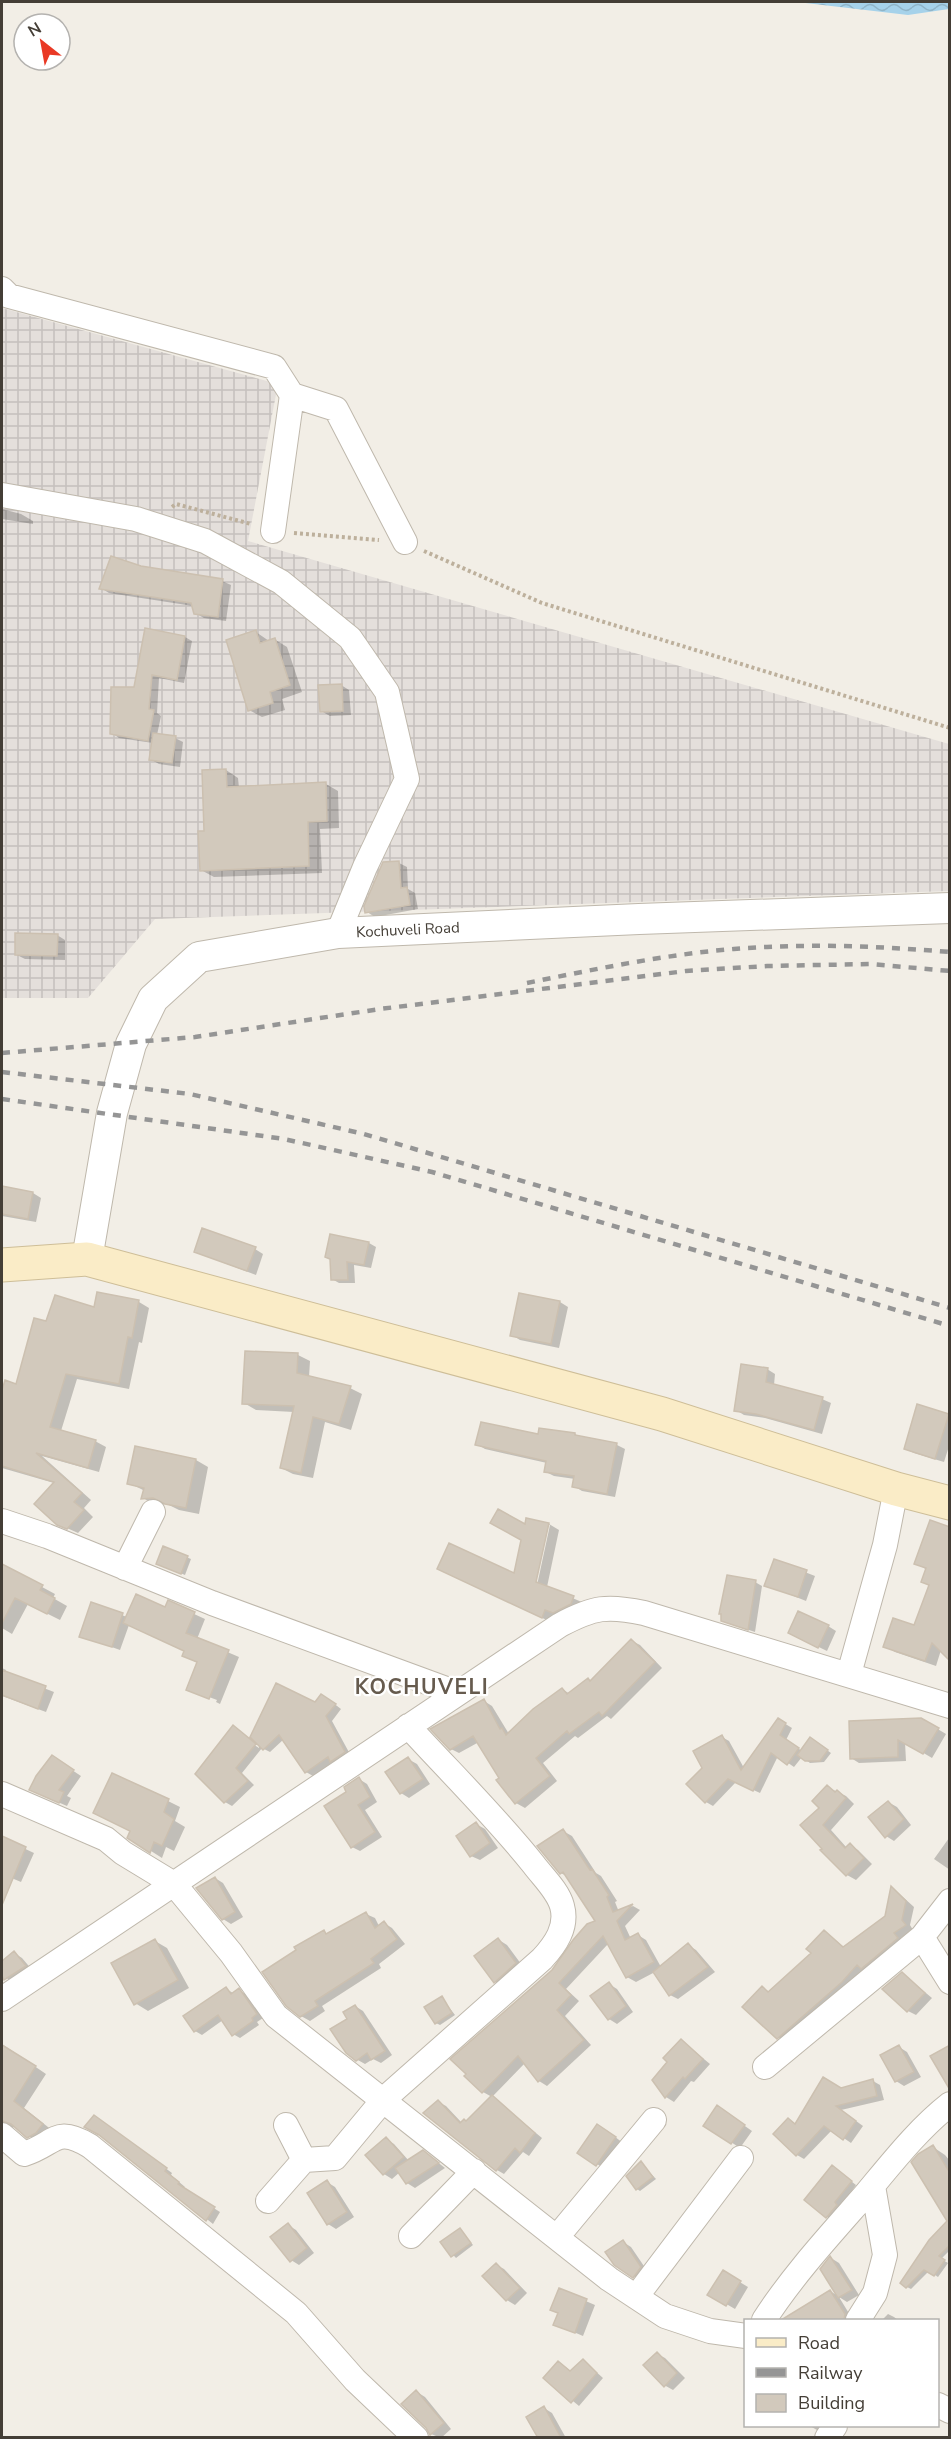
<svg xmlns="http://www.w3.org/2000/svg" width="951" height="2439" font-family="'Nunito Sans',sans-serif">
<defs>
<pattern id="industrial-grid" width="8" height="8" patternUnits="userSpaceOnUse" patternTransform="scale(1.5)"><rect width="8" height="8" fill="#e4dfdb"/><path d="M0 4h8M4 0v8" fill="none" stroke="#c5c0bd"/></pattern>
<pattern id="water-waves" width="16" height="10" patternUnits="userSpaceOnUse" patternTransform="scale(1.5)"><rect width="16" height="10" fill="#a6d2ea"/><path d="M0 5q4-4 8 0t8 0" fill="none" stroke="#90b5c9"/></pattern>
</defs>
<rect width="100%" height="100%" fill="#f2eee6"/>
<!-- industrial -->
<path fill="url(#industrial-grid)" d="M2,308L278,384L248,541L949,744V891L155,919L88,998H2Z"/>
<!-- water -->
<path fill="url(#water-waves)" d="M797,2H949V9L908,15Z"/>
<!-- shadow -->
<path fill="#0003" fill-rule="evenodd" d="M2,509L21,514L33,521V524L2,519Z
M140,568L222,581L231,585L226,621L204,618L195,613L193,606L109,593L101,588Z
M256,632L269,641L274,639L287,647L302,692L282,699L285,710L262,717L249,710Z
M185,637L192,641L184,683L159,678L157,713L161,716L157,735L175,738L183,742L180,767L159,764L150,759L153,743L119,738L112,733L135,688Z
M341,685L349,690L351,715L330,716L321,711Z
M226,770L238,778L239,788L326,784L338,791L339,828L320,829L322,873L214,877L201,870Z
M399,863L407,867L408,889L415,893L418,909L375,917L367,912Z
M57,935L65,940V960L25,959L17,955Z
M2,1188L33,1193L41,1198L36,1222L2,1216Z
M369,1243L376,1247L371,1268L354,1265L355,1283H339L332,1279V1260Z
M255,1249L263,1254L256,1275L195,1252Z
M98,1294L139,1302L149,1308L142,1343L139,1342L129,1389L77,1379L61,1431L95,1441L106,1447L99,1472L42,1456L91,1500L84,1508L93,1517L78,1533L58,1524L54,1483L2,1468V1395L6,1382L18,1385L47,1323L95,1309Z
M560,1302L568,1307L559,1348L520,1340L512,1335Z
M298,1355L310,1361L309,1377L350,1388L362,1394L351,1430L325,1422L313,1478L293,1474L281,1468L294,1412L256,1410L244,1403Z
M767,1369L775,1374L774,1385L822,1399L831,1403L822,1434L765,1418L744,1415L736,1410Z
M918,1406L950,1416V1443L944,1462L914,1453L905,1449Z
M575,1434L581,1438L617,1445L625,1449L615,1497L582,1491L574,1486L575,1479L554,1476L546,1472L547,1463L485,1449L477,1444Z
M137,1448L196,1460L208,1467L199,1514L179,1510L167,1504L155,1505L143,1498L145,1491L129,1483Z
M527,1520L549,1524L559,1530L547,1587L584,1603L553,1623L449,1574L515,1576ZM547,1525H550L536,1590L533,1589Z
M931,1522L941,1650L936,1666L895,1652L885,1646L915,1627L930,1586L923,1582L927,1570L916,1563Z
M164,1548L191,1559L185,1575L161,1565Z
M774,1560L815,1576L806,1601L766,1585Z
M5,1567L55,1594L53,1598L67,1606L60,1620L28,1604L12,1634L2,1628V1574Z
M755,1582L762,1586L755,1632L722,1621Z
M168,1602L205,1619L197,1639L239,1657L220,1704L216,1702L217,1700L188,1689L198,1663L184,1656L186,1651L129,1625L120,1650L81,1636L92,1604L127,1617L165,1609Z
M828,1626L836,1631L827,1651L798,1637Z
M632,1641L640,1645L662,1668L611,1719L607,1716L578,1738L575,1736L543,1763L557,1781L525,1808L516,1803L498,1780L501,1778L479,1742L459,1753L451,1749L484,1701L492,1706L509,1734L562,1689L570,1694L588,1680L591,1682Z
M2,1668L6,1670L5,1673L54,1692L46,1712L2,1696Z
M328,1699L341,1709L332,1721L351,1756L338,1765L333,1762L313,1776L306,1772L284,1739L270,1752L262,1748L242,1773L254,1785L232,1806L225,1802L197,1773L248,1741L259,1748V1744L316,1704Z
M921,1719L946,1734L932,1758L905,1742L906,1761L859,1763L851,1758Z
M779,1720L792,1728L786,1740L802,1751L814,1741L831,1753L824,1762L810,1763L802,1757L794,1767L778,1756L760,1793L736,1782L713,1806L706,1802L704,1768L722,1737L729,1741L744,1768Z
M408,1759L417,1764L430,1784L409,1798L401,1793Z
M60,1762L81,1776L67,1796L71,1798L67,1806L39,1794Z
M359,1779L367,1784L377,1802L365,1810L382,1837L360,1851L352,1847L348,1792Z
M827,1787L846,1796L854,1804L831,1830L847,1848L850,1845L858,1850L872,1864L856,1880L847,1875L822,1850L821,1808Z
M168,1801L180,1807L175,1821L185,1827L174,1851L166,1847L162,1858L129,1837Z
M888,1802L897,1807L911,1825L894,1841L886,1836Z
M476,1824L485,1829L498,1848L480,1860L471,1856Z
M563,1831L572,1836L596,1873L601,1876L617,1901L615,1902L619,1912L633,1906L640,1910L625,1926L631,1939L638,1935L646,1940L661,1967L688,1945L696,1950L715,1972L678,1999L670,1995L655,1972L636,1982L627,1977L608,1944L566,1989L579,2001L565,2016L591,2045L547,2086L539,2081L525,2063L492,2097L542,2138L529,2156L523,2152L504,2174L497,2170L438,2102L446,2106L462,2123H467L492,2097L483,2092L553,1971L597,1921L568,1877L561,1873Z
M2,1838L34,1853L21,1882L2,1874Z
M949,1838H950V1870L934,1859Z
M215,1878L223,1883L243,1917L231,1924L223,1919Z
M893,1888L914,1907L910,1925L913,1930L901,1938L905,1943L786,2042L778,2037L762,1988L770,1992L813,1953L825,1932L845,1948L887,1917Z
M366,1914L375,1918L379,1926L384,1923L392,1928L405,1944L379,1964L381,1968L322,2006L325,2011L310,2021L301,2016L298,1950L324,1932L328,1935Z
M499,1940L507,1945L524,1968L503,1986L495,1982Z
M155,1941L167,1948L189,1988L148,2011L135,2003Z
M14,1953L22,1958L33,1971L14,1984L2,1974V1963Z
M903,1974L932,1998L916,2015L908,2011Z
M609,1984L617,1989L633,2012L617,2024L609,2019Z
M226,1989L233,1993L239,1990L245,1994L263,2018L257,2022L259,2025L240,2038L233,2034L223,2020L202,2035L195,2031Z
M442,1998L455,2015L440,2025L436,2023Z
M355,2006L363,2011L392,2055L381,2063L373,2059L365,2064L356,2059L349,2019Z
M682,2041L710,2064L694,2082L691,2081L674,2102L666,2097L654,2081Z
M2,2044L46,2074L24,2108L53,2131L39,2143L15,2127L5,2129L2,2127Z
M899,2047L907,2052L921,2077L904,2086L896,2081Z
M873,2081L880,2085L884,2100L841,2110L863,2126L851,2143L832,2130L804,2159L797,2155L788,2119L796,2124L841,2089Z
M725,2112L752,2131L740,2148L705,2125Z
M101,2121L172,2173L171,2175L185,2187L183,2189L220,2212L213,2224L101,2134Z
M606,2130L623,2143L605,2169L597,2164Z
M386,2139L394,2144L409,2161L431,2157L445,2168L415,2188L407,2183L400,2172L392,2179L384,2174L367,2156Z
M933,2147L945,2155L950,2161V2222Z
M641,2163L656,2179L640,2191L637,2189Z
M838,2171L856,2185L832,2220L827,2217Z
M327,2182L335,2187L354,2217L336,2229L328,2224Z
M288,2225L296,2230L314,2253L299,2265L291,2260Z
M460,2230L473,2245L456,2258L442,2243Z
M950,2236V2250L941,2259L948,2263L938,2277L929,2271L911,2289L907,2287Z
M623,2242L631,2247L648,2272L642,2281L634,2276Z
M831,2258L839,2263L859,2295L847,2302L839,2297L853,2320H805L799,2311L830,2291L838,2296Z
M496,2265L504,2269L527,2293L515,2305L507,2300L484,2276Z
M723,2272L748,2287L735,2309L709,2294Z
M560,2290L595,2305L583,2336L555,2324L559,2313Z
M888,2314L894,2317L898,2320H882Z
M657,2354L665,2358L685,2378L673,2390L664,2385Z
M583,2360L603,2378L579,2406L545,2378L559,2362L572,2372Z
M417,2392L425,2397L451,2429L441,2438L431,2434Z
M544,2408L552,2413L566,2438H540Z
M810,2426H831L824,2434Z"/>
<!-- building -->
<path fill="#d2c9bc" stroke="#ccc0b0" stroke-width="1.5" d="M111,556L141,566L223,579L218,617L194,614L191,603L99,589Z
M145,628L185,636L177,680L152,675L149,709L154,710L148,741L110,734L111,687H134Z
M256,630L260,643L275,638L290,685L270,692L273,703L248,711L226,640Z
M342,684L343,711L320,712L318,685Z
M153,733L176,736L172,763L149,760Z
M226,769L227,787L326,782L327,821L308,822L309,866L200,871L198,831H204L202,770Z
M399,861L401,888L407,887L410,905L365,913L364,906L383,862Z
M15,933L58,934L57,956L15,955Z
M2,1186L33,1192L28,1219L2,1214Z
M202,1228L256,1247L247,1271L194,1252Z
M330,1234L369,1242L364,1265L347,1262L348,1280H331L330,1259L325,1257Z
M97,1292L139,1300L132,1338L128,1337L119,1384L66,1374L50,1427L96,1440L88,1468L36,1453L82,1493L74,1502L84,1510L67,1529L57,1525L34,1504L54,1482L2,1466V1390L5,1380L16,1384L34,1318L46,1321L55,1295L94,1307Z
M519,1293L560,1301L551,1344L510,1336Z
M245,1351L298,1353L297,1373L351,1386L339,1424L313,1417L301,1473L280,1468L294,1406L242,1404Z
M741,1364L768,1368L766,1382L823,1397L814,1430L756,1414L734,1411Z
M917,1404L949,1414L935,1459L904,1449Z
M481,1422L538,1434L539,1428L575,1433V1435L617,1443L607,1494L572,1487L574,1476L544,1472L546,1461L475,1445Z
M135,1446L196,1459L186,1508L165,1504L153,1498L141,1499L144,1488L127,1484Z
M498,1509L525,1524L526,1518L549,1523L536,1582L574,1596L571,1604L553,1613L545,1610L542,1618L437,1569L449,1543L514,1573L521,1540L490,1523Z
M930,1520L950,1527V1661L932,1643L925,1661L883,1647L893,1618L914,1625L929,1585L921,1582L926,1568L914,1564Z
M163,1546L188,1556L181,1574L156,1564Z
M774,1559L807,1570L798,1597L764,1586Z
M2,1564L43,1585L40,1590L55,1598L47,1614L15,1598L2,1623Z
M727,1575L756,1580L748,1630L721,1621V1614H719Z
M136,1594L165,1607L168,1600L195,1612L186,1633L229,1650L209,1699L186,1690L197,1662L182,1656L184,1651L123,1623Z
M91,1602L123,1613L112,1647L79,1637Z
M798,1611L829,1625L818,1648L788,1633Z
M631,1639L655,1662L602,1716L599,1712L569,1734L567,1731L536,1758L550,1776L515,1804L496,1780L499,1778L473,1736L450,1750L430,1729L484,1699L500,1729L502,1728L506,1735L533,1709L562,1688L567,1694L588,1678L590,1681Z
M2,1670L46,1686L38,1709L2,1695Z
M276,1683L315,1702L321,1694L336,1704L326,1716L345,1752L330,1762L328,1757L305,1773L279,1735L263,1750L250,1737Z
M778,1718L786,1723L780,1735L799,1748L787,1765L771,1753L753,1791L728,1779L705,1803L686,1784L702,1768L693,1751L722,1735L741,1770Z
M921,1718L939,1728L923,1754L898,1740V1757L850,1759L849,1721Z
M233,1725L256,1744L236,1768L248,1781L224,1803L195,1774Z
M810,1737L828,1750L820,1761H805L797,1755Z
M52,1755L74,1770L59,1790L64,1792L59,1803L29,1790L36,1776Z
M408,1757L423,1779L400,1794L385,1772Z
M112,1773L169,1799L164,1812L174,1819L162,1846L154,1842L150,1853L127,1838L130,1831L93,1813Z
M359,1777L370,1797L358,1805L375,1832L351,1848L324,1806L346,1792L344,1787Z
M827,1785L835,1792L837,1790L846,1798L823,1825L845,1848L850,1843L864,1858L846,1876L820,1850L822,1849L800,1825L819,1808L812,1801Z
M888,1801L904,1819L885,1838L868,1817Z
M476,1822L490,1843L470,1857L456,1836Z
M563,1829L590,1870L592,1869L609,1895L607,1897L613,1912L633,1904L617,1921L625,1940L638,1933L654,1962L626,1978L603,1936L559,1983L571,1995L557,2010L584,2040L538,2082L518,2056L482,2093L464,2076L466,2074L450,2059L552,1970L573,1940L587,1924L595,1921L563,1872L560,1874L537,1846Z
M2,1836L26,1847L2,1905Z
M215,1877L235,1912L222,1920L196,1888Z
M891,1886L906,1901L902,1920L906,1925L894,1933L898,1938L861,1969L857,1965L842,1982L777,2039L742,2007L762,1986L768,1992L811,1953L806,1949L824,1930L843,1947L885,1916Z
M366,1912L375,1928L384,1921L397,1939L371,1959L374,1963L315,2001L318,2006L300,2017L286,2006L262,1972L296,1950L294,1947L324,1930L326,1934Z
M498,1938L516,1963L494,1983L474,1956Z
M155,1939L178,1980L134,2005L111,1963Z
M688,1943L708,1967L669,1996L653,1972Z
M14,1951L26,1966L4,1980L2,1976V1961Z
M902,1972L925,1993L907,2012L882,1989Z
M609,1982L626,2006L608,2020L590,1996Z
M226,1987L231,1994L239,1988L257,2014L252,2018L253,2021L232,2036L218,2015L194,2032L183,2016Z
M442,1996L452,2013L435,2024L424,2007Z
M355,2005L385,2051L371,2060L367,2053L356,2061L346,2053L330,2029L347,2019L343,2012Z
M681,2039L703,2059L685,2079L683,2077L665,2098L652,2080L667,2062L663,2058Z
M2,2045L36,2066L14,2101L43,2124L36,2133L27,2138L11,2124L2,2121Z
M899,2045L914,2072L895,2082L880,2055Z
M950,2045V2090L930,2056Z
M823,2077L841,2088L873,2079L877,2096L836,2106L856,2121L843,2140L824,2126L796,2156L773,2134L788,2118L795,2124Z
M492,2095L535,2133L520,2153L515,2148L496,2171L423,2113L438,2100L460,2123L464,2119L466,2121Z
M717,2105L745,2125L731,2144L703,2126Z
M94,2115L167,2168L165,2171L179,2182L178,2184L215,2207L206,2221L99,2135L84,2127Z
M597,2124L616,2137L596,2166L577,2153Z
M386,2137L404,2157L383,2175L365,2155Z
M933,2145L950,2173V2245L939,2256L945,2260L934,2276L924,2270L906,2288L900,2283L929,2240L947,2221L911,2162L918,2154Z
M423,2150L439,2163L406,2184L395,2168Z
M641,2161L653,2177L636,2190L626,2176Z
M832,2165L852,2181L835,2202L837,2205L826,2218L804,2200Z
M327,2180L347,2212L327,2225L307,2193Z
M288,2223L307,2248L290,2262L270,2237Z
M460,2228L471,2243L451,2257L440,2242Z
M623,2240L641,2267L633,2278L614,2265L605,2252Z
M830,2256L852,2290L838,2298L820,2269Z
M496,2263L520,2288L506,2301L482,2276Z
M723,2270L741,2281L726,2306L707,2295Z
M559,2288L587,2299L575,2333L553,2325L558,2313L550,2310Z
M830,2290L845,2314L844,2320H781Z
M657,2352L677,2373L664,2387L643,2365Z
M583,2359L597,2373L571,2403L543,2378L558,2361L570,2371Z
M416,2390L444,2423L430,2435L426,2428L401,2404Z
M544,2406L561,2438H538L526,2417Z"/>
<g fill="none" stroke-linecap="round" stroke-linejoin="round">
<!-- minor casing -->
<g stroke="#bfb8ac" stroke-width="26">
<path id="minor" d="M2,289L9,296L274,367L292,395L336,409L405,542
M2,495L136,519L205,541L281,582L350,638L387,692L407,779L365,867L338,933
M273,531L292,395
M2,1521L47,1536L212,1603L457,1693
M125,1568L153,1512
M849,1674L885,1545L896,1489
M2,1794L106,1839L123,1853L174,1884L231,1953L276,2016L609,2279L665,2316L710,2331L746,2336
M950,1901L922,1937L950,1982
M2,1999L560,1625C594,1607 607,1605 644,1613L950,1706
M765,2067L922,1937
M286,2125L304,2160
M2,2135L24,2154C56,2144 55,2125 90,2146L296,2313L355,2380L416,2438
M268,2201L304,2160L335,2158L384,2099L542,1959C555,1945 568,1927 562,1906C558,1891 543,1877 534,1865C495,1816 450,1772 408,1726
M411,2236L474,2171
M557,2237L654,2120
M636,2297L741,2158
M764,2320C793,2275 830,2235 865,2195C891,2164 918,2129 950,2104
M858,2320L875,2293L885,2255L873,2186
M938,2405L950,2411
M827,2438L835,2426"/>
</g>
<!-- tertiary casing -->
<g stroke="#bfb8ac" stroke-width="32">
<g id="tertiary">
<path id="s1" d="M87,1259L112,1113L131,1044L153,999L199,957L338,933L639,919L950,908"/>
</g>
</g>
<!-- secondary casing -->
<g stroke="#cebe98" stroke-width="35">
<path id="secondary" d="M2,1265L87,1259L662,1414L896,1489L950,1503"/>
</g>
<!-- path -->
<path stroke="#bdb09c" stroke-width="4" stroke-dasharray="3 3" stroke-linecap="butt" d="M172,507L176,504L251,524
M294,533L379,540
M424,551L542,603L950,728"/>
<!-- minor -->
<use href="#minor" stroke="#fff" stroke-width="24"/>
<!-- tertiary -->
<use href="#tertiary" stroke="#fff" stroke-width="30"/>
<!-- secondary -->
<use href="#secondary" stroke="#faecc7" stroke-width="33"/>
<!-- rail -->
<path stroke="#959595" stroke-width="4.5" stroke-dasharray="8 8" stroke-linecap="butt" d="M527,983C606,967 686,950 767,947C828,944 889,947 950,952
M2,1053L195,1037L380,1009L686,971L767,966L870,964L950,971
M2,1072L190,1094L364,1134L950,1308
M2,1099L284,1139L432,1172L950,1326"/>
</g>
<g text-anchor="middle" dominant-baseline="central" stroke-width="4.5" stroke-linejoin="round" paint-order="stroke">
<!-- street labels -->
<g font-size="15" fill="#443e36" stroke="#fff">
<text stroke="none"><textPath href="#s1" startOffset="543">Kochuveli Road</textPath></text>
</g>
<!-- district labels -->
<g font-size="21" font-weight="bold" letter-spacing="1.5" fill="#665b4e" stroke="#fff">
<text x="422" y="1687">KOCHUVELI</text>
</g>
</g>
<!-- border -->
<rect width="951" height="2439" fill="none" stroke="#443e36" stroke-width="6"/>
<!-- legend -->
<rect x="744" y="2319" width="195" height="108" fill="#ffffff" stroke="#b4b2af" stroke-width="1.5"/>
<rect x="756" y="2338" width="30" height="9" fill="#faecc7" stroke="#b4b2af" stroke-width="1.5"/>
<text x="798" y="2349" font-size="18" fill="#443e36">Road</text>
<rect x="756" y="2368" width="30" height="9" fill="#959595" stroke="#b4b2af" stroke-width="1.5"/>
<text x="798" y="2379" font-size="18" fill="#443e36">Railway</text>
<rect x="756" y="2394" width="30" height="18" fill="#d2c9bc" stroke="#b4b2af" stroke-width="1.5"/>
<text x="798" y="2409" font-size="18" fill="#443e36">Building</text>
<!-- north arrow -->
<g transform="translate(42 42) rotate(329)"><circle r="28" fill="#ffffff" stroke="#b4b2af" stroke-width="1.5"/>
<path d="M0-4.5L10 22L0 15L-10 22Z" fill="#e93925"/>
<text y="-9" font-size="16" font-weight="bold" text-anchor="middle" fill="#443e36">N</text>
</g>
</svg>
